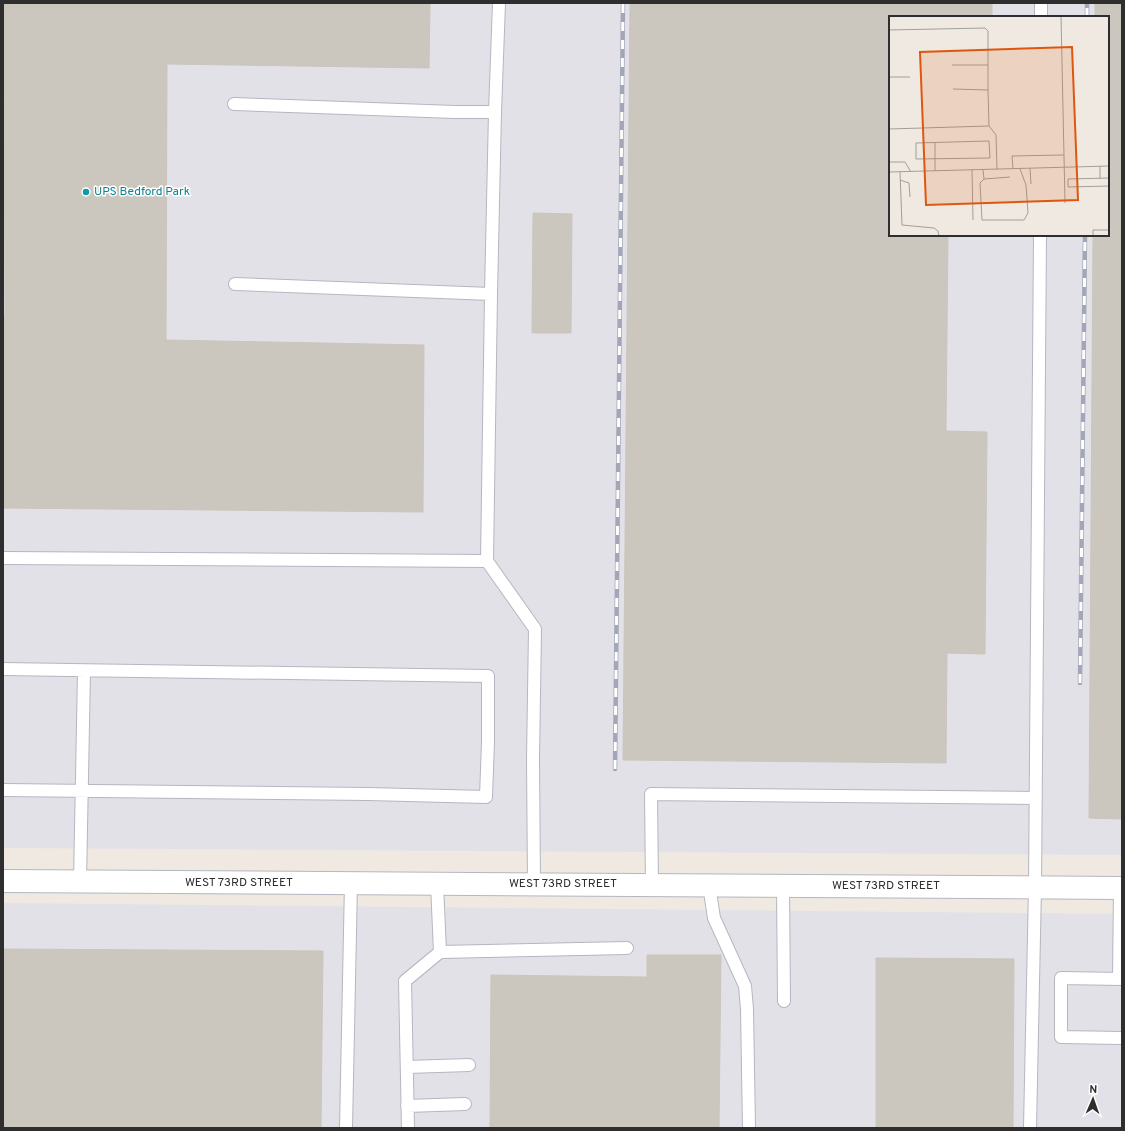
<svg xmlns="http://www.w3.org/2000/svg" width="1125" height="1131" font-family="Overpass,sans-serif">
<rect width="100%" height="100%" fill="#efe9e1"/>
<!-- industrial -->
<path fill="#e3e1e8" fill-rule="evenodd" d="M3,3H1122V855L3,848ZM890,17H1108V235H890Z
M3,903L1122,914V1128H3Z"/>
<!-- building -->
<path fill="#cbc7bf" stroke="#cbc5ba" d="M3,3H430L429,68L167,64L166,340L424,345L423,512L3,508V316H5L4,62H3Z
M630,3H992V17H890V235H948L946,431L987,432L985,654L947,653L946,763L623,760Z
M1095,3H1122V819L1089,818L1093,235H1108V17H1095Z
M533,213L572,214L571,333H532Z
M3,949L323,951L321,1128H3Z
M647,955H721L719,1128H490L491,975L647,977Z
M876,958L1014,959L1013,1128H876Z"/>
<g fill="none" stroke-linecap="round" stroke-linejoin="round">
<!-- service casing -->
<g stroke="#b4b7c1" stroke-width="14">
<path id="service" d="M1041,17V3
M234,104L455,112H495L491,294
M495,112L499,3
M235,284L491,294L487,561L535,629L533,759L534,884
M3,558L487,561
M3,669L488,676V742L486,797L368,794L3,790
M80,882L84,671
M652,885L651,794L1036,798
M709,885L714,918L745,986L747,1009L749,1128
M783,886L784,1001
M440,952L627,948
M1119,979L1120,888
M1122,979L1061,978V1037L1122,1038
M407,1067L469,1065
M407,1106L465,1104
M346,1128L351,883
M408,1128L405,981L440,952L437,884
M1030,1128L1035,887L1040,235"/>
</g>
<!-- tertiary casing -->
<g stroke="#b4b7c1" stroke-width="24">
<path id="tertiary" d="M3,881L1122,888"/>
</g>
<!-- service -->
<use href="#service" stroke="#fff" stroke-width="12"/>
<!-- tertiary -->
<use href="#tertiary" stroke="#fff" stroke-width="22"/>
<!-- rail casing -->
<g stroke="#a3a6b8" stroke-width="4.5">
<path id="rail" d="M1087,17V3
M1080,683L1085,235
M615,769L623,3"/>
</g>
<!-- rail -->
<use href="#rail" stroke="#fff" stroke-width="3" stroke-dasharray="9" stroke-linecap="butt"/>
</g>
<!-- markers -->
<circle fill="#0f9aa8" stroke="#fff" stroke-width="1.5" cx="86" cy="192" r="4"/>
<g text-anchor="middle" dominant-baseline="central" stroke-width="3" stroke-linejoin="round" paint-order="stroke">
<!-- culture labels -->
<g font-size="12" fill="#0d838f" stroke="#fff" text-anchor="start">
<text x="94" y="192">UPS Bedford Park</text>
</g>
<!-- street labels -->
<g font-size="12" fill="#2e2e2e" stroke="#fff">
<text x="239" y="883">WEST 73RD STREET</text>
<text x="563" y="884">WEST 73RD STREET</text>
<text x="886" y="886">WEST 73RD STREET</text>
</g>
</g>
<!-- overview -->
<g transform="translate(889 16)">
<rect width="220" height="220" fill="#efe9e1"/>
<path fill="none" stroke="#a29e99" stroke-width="1" d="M172,0L176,187M0,14L96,12L99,15V49M63,49H99V74M0,61H21M64,73L99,74L100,110L107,119L108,153M0,113L100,110M100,125L101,142L27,143V127ZM46,126V155M0,146H16L22,156M211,150V163M141,152L142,168M124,153L123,140L175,139M83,154L84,204M94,154L95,163L91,167L93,204H135L139,197L137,169L131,153M0,156L220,150M11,156L13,209L45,212L49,215L50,220M220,162L179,163V171L220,170M95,163L121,161M11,164L20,167L21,181M204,220V214H219"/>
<path fill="#df570e" fill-opacity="0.15" stroke="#df570e" stroke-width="2" d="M183,31L189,184L37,189L31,36Z"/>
<rect width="220" height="220" fill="none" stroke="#2e2e2e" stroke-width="2"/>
</g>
<!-- border -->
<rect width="1125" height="1131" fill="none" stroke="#2e2e2e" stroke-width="8"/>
<!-- north arrow -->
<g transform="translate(1093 1099) rotate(2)" stroke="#ffffff" stroke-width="3" paint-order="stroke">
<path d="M0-3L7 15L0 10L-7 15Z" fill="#2e2e2e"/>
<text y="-6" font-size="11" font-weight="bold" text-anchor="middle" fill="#2e2e2e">N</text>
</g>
</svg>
